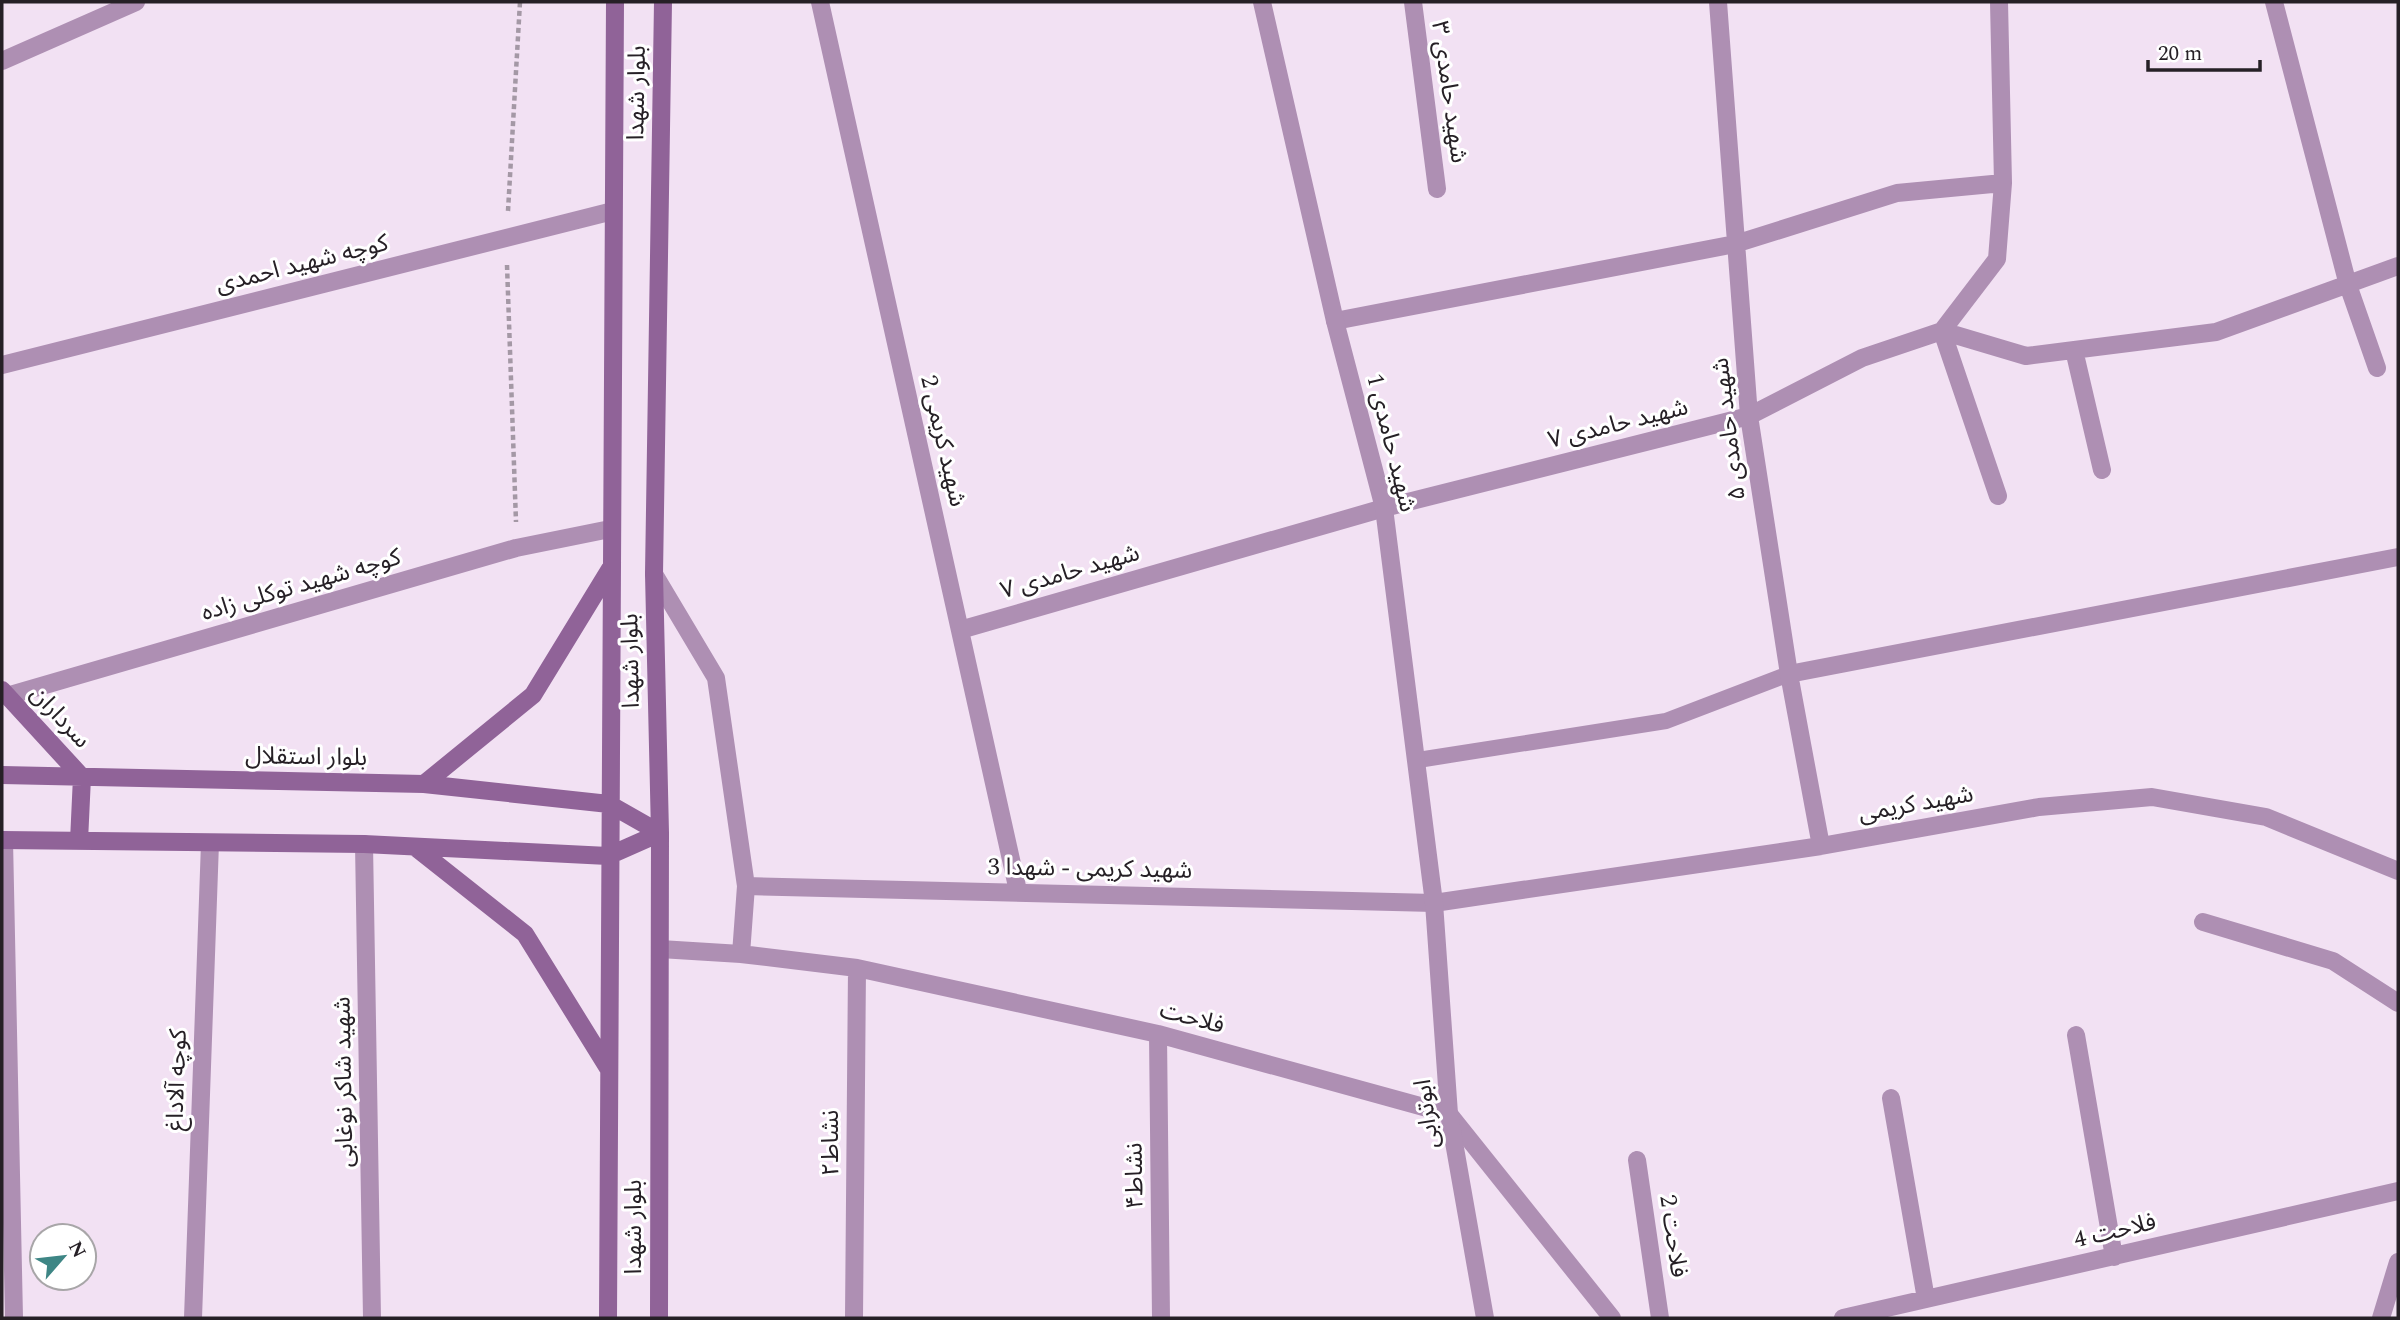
<svg xmlns="http://www.w3.org/2000/svg" width="2400" height="1320" font-family="Spectral,'Noto Sans Arabic',serif">
<rect width="100%" height="100%" fill="#f2e1f3"/>
<g fill="none" stroke-linecap="round" stroke-linejoin="round">
<!-- path -->
<path stroke="#a498a5" stroke-width="4.5" stroke-dasharray="5 3.5" stroke-linecap="butt" d="M508,211L520,2
M507,265L516,522"/>
<!-- service -->
<path stroke="#ae8fb3" stroke-width="16" d="M1418,760L1666,721L1789,674"/>
<!-- minor -->
<path stroke="#ae8fb3" stroke-width="18" d="M820,2L1018,891
M1413,2L1437,189
M1718,2L1749,416L1789,674L1821,846
M2274,2L2348,285L2377,368
M2,61L136,2
M1335,321L1735,244L1897,193L2003,183
M1942,331L2026,356L2216,332L2398,266
M1942,331L1998,496
M2074,350L2102,470
M2,365L613,211
M654,574L716,678L746,886L741,954
M960,630L1384,508L1749,416L1862,358L1942,331L1997,259L2003,183L1999,2
M1789,674L2398,557
M7,696L516,548L610,529
M4,840L14,1318
M364,844L372,1318
M746,886L1434,903L1821,846L2039,807L2152,797L2266,817L2398,871
M2203,922L2333,961L2398,1003
M660,949L741,954L857,968L1158,1034L1449,1114L1612,1318
M1158,1034L1161,1318
M2076,1035L2114,1257
M1891,1098L1926,1299
M1637,1160L1660,1318
M193,1318L210,843
M854,1318L857,968
M1843,1318L2398,1191
M2381,1318L2398,1262"/>
<!-- tertiary -->
<path stroke="#ae8fb3" stroke-width="18" d="M1262,2L1335,321L1384,508L1434,903L1449,1114L1485,1318"/>
<!-- secondary -->
<path stroke="#906398" stroke-width="18" d="M2,690L82,777L79,841
M2,775L424,784L609,804L660,833L608,856L364,844L2,840
M424,784L533,695L610,569
M415,847L525,934L608,1068
M608,1318L615,2
M659,1318L660,833L654,574L663,2"/>
</g>
<g text-anchor="middle" dominant-baseline="central" stroke-width="6" stroke-linejoin="round" paint-order="stroke">
<!-- street labels -->
<g font-size="24" fill="#262026" stroke="#fff">
<text transform="translate(1449 92) rotate(82)">شهید حامدی ۳</text>
<text transform="translate(637 93) rotate(-89)">بلوار شهدا</text>
<text transform="translate(302 264) rotate(-14)">کوچه شهید احمدی</text>
<text transform="translate(1618 424) rotate(-14)">شهید حامدی ۷</text>
<text transform="translate(1729 429) rotate(-97)">شهید حامدی ۵</text>
<text transform="translate(943 441) rotate(77)">شهيد کريمی 2</text>
<text transform="translate(1391 443) rotate(76)">شهيد حامدی 1</text>
<text transform="translate(1070 572) rotate(-16)">شهید حامدی ۷</text>
<text transform="translate(301 585) rotate(-16)">کوچه شهید توکلی زاده</text>
<text transform="translate(631 661) rotate(-91)">بلوار شهدا</text>
<text transform="translate(60 717) rotate(47)">سرداران</text>
<text transform="translate(306 757) rotate(1)">بلوار استقلال</text>
<text transform="translate(1916 804) rotate(-10)">شهید کریمی</text>
<text transform="translate(1090 869) rotate(1)">شهيد کريمی - شهدا 3</text>
<text transform="translate(1192 1018) rotate(15)">فلاحت</text>
<text transform="translate(177 1080) rotate(-88)">کوچه آلاداغ</text>
<text transform="translate(344 1082) rotate(-91)">شهید شاکر نوغابی</text>
<text transform="translate(1427 1114) rotate(-97)">ابوترابی</text>
<text transform="translate(831 1143) rotate(-90)">نشاط۲</text>
<text transform="translate(1135 1176) rotate(-91)">نشاط۴</text>
<text transform="translate(634 1227) rotate(-90)">بلوار شهدا</text>
<text transform="translate(2115 1231) rotate(-13)">فلاحت 4</text>
<text transform="translate(1673 1236) rotate(82)">فلاحت 2</text>
</g>
</g>
<!-- border -->
<rect width="2400" height="1320" fill="none" stroke="#262026" stroke-width="7"/>
<!-- north arrow -->
<g transform="translate(63 1257) rotate(62)"><circle r="33" fill="#ffffff" stroke="#a8a6a8" stroke-width="2"/>
<path d="M0-5L12 26L0 18L-12 26Z" fill="#3e8685"/>
<text y="-10" font-size="19" font-weight="bold" text-anchor="middle" fill="#262026">N</text>
</g>
<!-- scale -->
<path d="M2148 60v10h112v-10" fill="none" stroke="#262026" stroke-width="3.5"/>
<text x="2158" y="60" font-size="21" fill="#262026" stroke="#ffffff" stroke-width="5" paint-order="stroke">20 m</text>
</svg>
